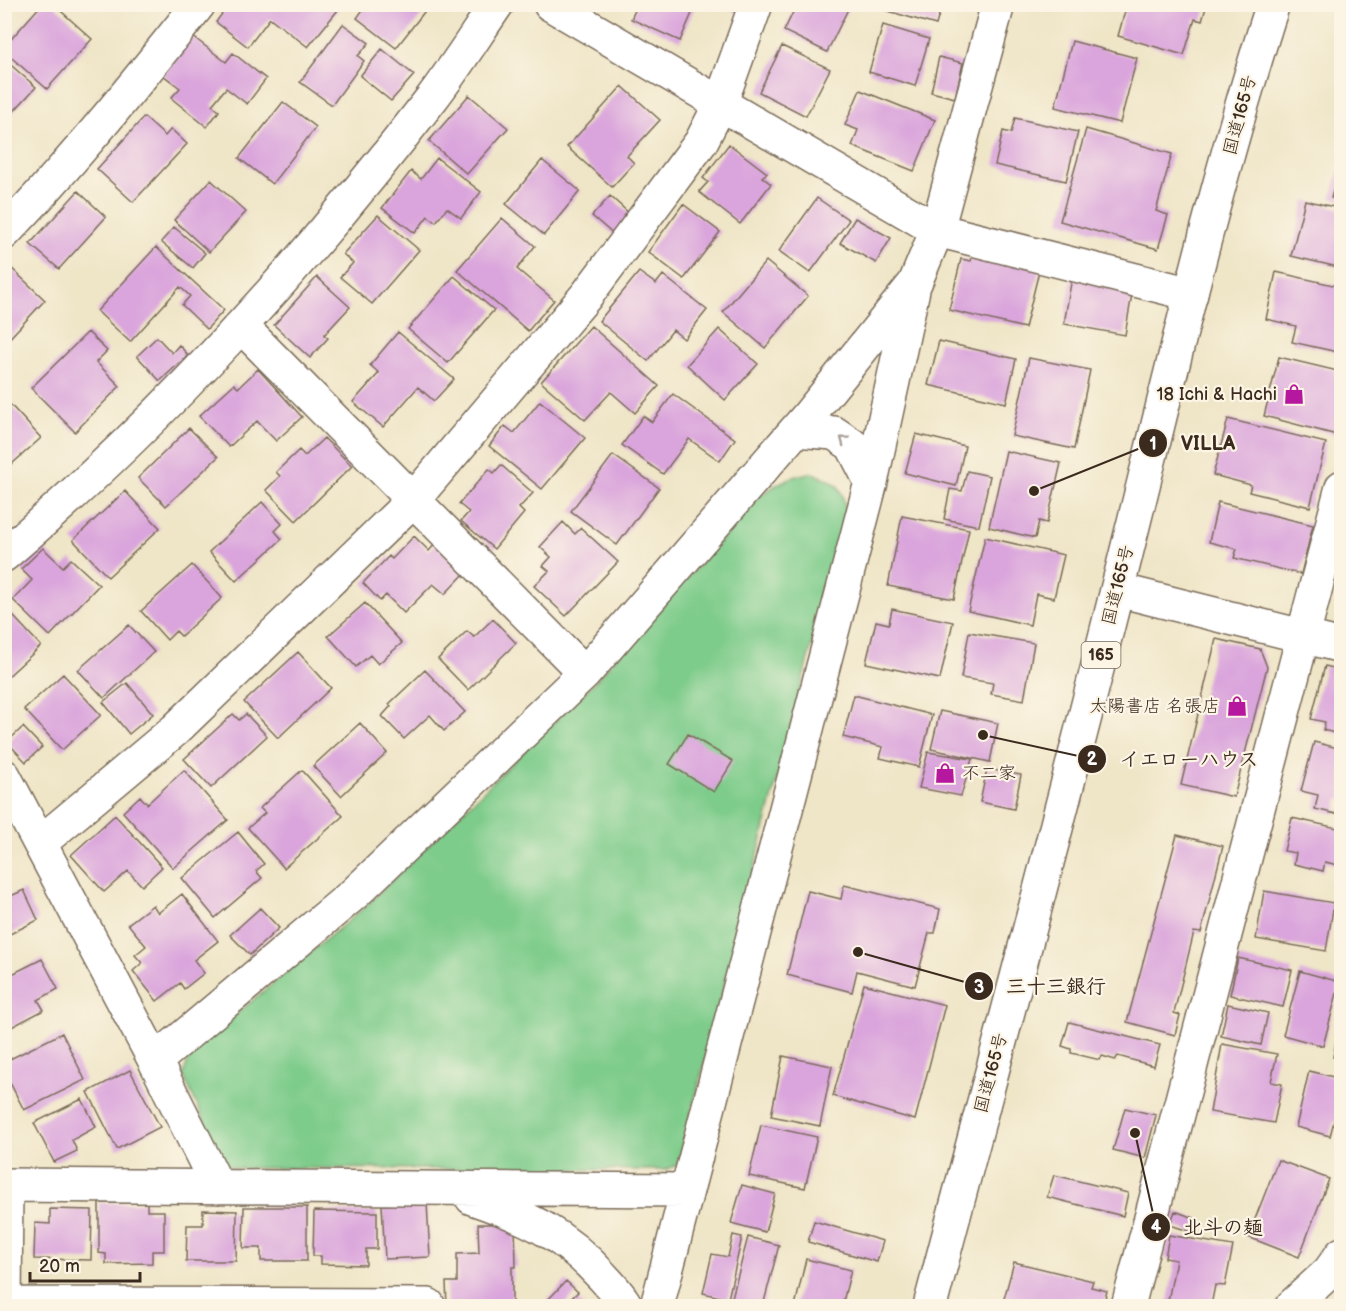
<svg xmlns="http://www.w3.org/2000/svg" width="1346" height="1311" font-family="'Balsamiq Sans','Klee One',sans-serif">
<rect width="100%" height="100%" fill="#fcf5e5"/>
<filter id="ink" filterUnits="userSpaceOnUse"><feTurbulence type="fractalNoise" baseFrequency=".0167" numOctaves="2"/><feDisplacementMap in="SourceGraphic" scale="12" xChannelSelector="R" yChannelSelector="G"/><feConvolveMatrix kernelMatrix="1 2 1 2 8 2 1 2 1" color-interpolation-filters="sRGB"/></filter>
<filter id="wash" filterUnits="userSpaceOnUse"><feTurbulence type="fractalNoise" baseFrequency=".008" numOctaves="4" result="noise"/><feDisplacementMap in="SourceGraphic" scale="24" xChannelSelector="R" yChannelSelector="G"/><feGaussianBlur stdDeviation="1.35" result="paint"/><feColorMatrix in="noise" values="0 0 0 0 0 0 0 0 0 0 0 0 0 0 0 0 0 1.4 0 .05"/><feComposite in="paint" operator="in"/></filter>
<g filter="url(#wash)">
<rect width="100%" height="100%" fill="#efe5c7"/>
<!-- green -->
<path fill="#7ecc8b" stroke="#5c7b54" stroke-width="1.5" d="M812,473C838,482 841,484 846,511L678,1165L665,1170L236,1168L225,1165L183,1075L191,1052L366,906L592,685L761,495C778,483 792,475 812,473Z"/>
<g id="blocks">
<!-- building -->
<path fill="#daa5dc" d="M42,4H53L92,39L47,89L4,51V47Z
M229,4H331L338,10L308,47L270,18L248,47L216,22Z
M367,4H425L428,7L396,48L357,18Z
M638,4H696L680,41L631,19Z
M720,4H744L740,14Z
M797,4H844L849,7L827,52L784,31Z
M875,4H942L936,25L874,7Z
M1127,4H1207L1202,21L1195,19L1184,55L1118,36Z
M343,24L369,43L358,56L364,61L332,105L300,82Z
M883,25L929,39L915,86L869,72Z
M192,36L226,62L233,53L266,79L247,104L226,88L212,105L219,111L207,127L171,98L180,88L163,75Z
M1072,41L1137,58L1120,123L1055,107Z
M782,46L830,69L806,116L759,92Z
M382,49L414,75L391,101L360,76Z
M939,57L963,63L955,98L931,92Z
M4,59L36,87L4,122Z
M622,86L660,120L627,156L634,163L612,187L567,147Z
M860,90L935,120L914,171L852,146L858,130L845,125Z
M469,95L508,128L467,174L429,141Z
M283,102L316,127L272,184L239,158Z
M144,117L165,136L171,129L187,144L133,202L97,169Z
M1015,118L1078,132L1066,181L995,165L1003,131L1011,133Z
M1086,129L1172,154L1156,211L1168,215L1158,249L1060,221Z
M729,144L767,173L762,177L771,184L740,224L699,192L708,182L703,178Z
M437,158L481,192L461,218L447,208L436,222L428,216L415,233L382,208L411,171L421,179Z
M542,160L580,191L544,235L506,204Z
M1342,161V200L1331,198Z
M211,180L246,212L209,252L174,220Z
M78,191L106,217L59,269L30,244Z
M610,196L631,215L614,235L592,216Z
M817,198L849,220L810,273L779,251Z
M1305,200L1342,209V268L1291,256Z
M683,204L720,232L684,279L648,252Z
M378,215L419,250L372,304L340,277L353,263L343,254Z
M502,218L535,246L517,269L554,300L528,331L457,270Z
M855,218L891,238L876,263L840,243Z
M174,227L205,253L193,268L161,242Z
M156,247L224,310L207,329L182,305L190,296L180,287L130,342L97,311Z
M974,252L1040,267L1025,328L949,310L961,259L971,261Z
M766,261L808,296L765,348L723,312Z
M5,262L45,300L5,343Z
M639,272L656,284L663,275L707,310L684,339L673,330L648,361L599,321Z
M1276,272L1342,287V353L1292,342L1296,326L1266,319Z
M454,276L494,310L448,363L408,329Z
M317,277L350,307L324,335L328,338L310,358L274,325Z
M1072,277L1133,288L1125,335L1064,324Z
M591,326L659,386L635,413L611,392L585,420L541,382Z
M719,329L758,364L725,400L687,365Z
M88,332L107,351L96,362L120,386L75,432L31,388Z
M398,332L454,379L434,401L418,387L383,427L353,402L379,373L370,365Z
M157,337L172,353L179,345L188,355L160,381L137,356Z
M939,341L1016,359L1006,403L928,385Z
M1279,357L1342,372V417L1337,435L1264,416Z
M1029,358L1090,370L1074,449L1012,436Z
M258,369L302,417L276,441L257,421L229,447L199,416L234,384L238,388Z
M673,394L735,439L720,461L689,439L663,474L622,445L643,416L652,422Z
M7,401L41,438L4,471V402Z
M540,401L585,438L542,489L489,446L505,426L514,433Z
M1228,419L1326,443L1310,507L1249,492L1251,485L1213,475Z
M189,428L218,457L166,506L138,478Z
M916,434L965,446L956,486L905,473Z
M324,438L352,466L296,521L266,490L280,476L276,472L299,450L305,456Z
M1006,451L1061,463L1047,523L1039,521L1035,538L989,527Z
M613,455L659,488L617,545L571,511Z
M501,465L533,493L519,508L524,513L494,549L461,521L469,512L459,504L489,469L494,473Z
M967,471L990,476L979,526L944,519L950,489L962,491Z
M125,491L160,528L108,577L73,540Z
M262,502L282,524L275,531L282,539L236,581L209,552Z
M1218,502L1313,525L1301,574L1234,558L1237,549L1209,542Z
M902,516L969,529L954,599L888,586Z
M563,522L575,534L581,528L618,562L566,616L534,586L549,571L543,566L551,557L540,547Z
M414,536L429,551L435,544L465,573L445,594L433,584L404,613L386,595L380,601L363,583L389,556L392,559Z
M985,537L1064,555L1054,598L1036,594L1030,625L968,611Z
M43,548L63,567L71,559L99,585L50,636L13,600L32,580L21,569Z
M192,565L222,598L181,636L176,631L167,640L141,611Z
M365,603L402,643L378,664L370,655L356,667L328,636Z
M4,606L41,646L4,680Z
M892,609L953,622L940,679L866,663L876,621L889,624Z
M493,619L516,643L468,690L438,659L467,631L474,637Z
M129,625L154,652L104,698L78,670Z
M969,632L1034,643L1024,700L991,694L993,683L961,678Z
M1216,639L1260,649L1267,667L1234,797L1181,785Z
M298,652L331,688L278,738L244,702Z
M1325,666L1342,670V735L1323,730L1325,722L1311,719Z
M425,670L465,712L444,731L430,715L404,739L382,716L391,706L389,704Z
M63,674L101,715L62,750L24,709Z
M127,683L153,714L129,734L103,702Z
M854,695L932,715L919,767L880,758L883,747L843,737Z
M940,711L998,723L990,762L931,749Z
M233,714L239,720L246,714L267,736L211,788L184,759Z
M360,723L387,753L341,796L313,766Z
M23,727L42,747L26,762L7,742Z
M688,734L733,761L714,792L669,764Z
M1314,742L1342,749V799L1339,798L1336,814L1315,809L1318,795L1301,791Z
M928,752L972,759L961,796L919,788Z
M987,769L1021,775L1014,809L980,802Z
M184,770L228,820L173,868L123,812L140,796L147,804Z
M302,770L343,816L284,868L248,828L265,813L260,808Z
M115,815L162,867L142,886L128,871L104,892L71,855Z
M1292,818L1342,829V866L1325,862L1323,871L1294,864L1296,853L1284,851Z
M238,832L264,864L256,871L262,878L215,918L182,878Z
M1177,835L1223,846L1201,933L1194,932L1174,1013L1180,1015L1175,1035L1127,1022Z
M844,885L940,909L935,933H929L915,986L857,971L852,992L787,975L808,891L841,899Z
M24,890L38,920L4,937V899Z
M1264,891L1334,903L1326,951L1256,939Z
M182,894L218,941L194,960L204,973L184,989L180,983L157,1001L133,971L142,963L135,955L146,946L128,924L153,905L158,913Z
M260,908L279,928L250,955L230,935Z
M1238,958L1292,970L1283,1007L1230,995Z
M42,959L58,989L38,1000L44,1010L4,1031V978Z
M1300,971L1340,982L1323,1046L1283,1035Z
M864,984L945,1005L915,1120L833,1096Z
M1228,1004L1268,1013L1261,1045L1221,1036Z
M1340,1021H1342V1058L1333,1057Z
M1069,1022L1160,1045L1154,1066L1118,1056L1115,1060L1102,1056L1100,1060L1071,1053V1049L1062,1046Z
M62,1033L85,1080L24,1110L4,1071V1062Z
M1222,1044L1277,1054L1271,1082L1282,1084L1274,1123L1210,1112Z
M783,1056L832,1066L820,1126L771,1116Z
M130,1070L160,1127L117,1149L88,1092Z
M1309,1071L1342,1079V1123L1334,1121L1330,1136L1296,1127Z
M82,1099L96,1127L72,1140L77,1151L54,1162L34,1123Z
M1125,1108L1156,1115L1145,1158L1113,1150Z
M761,1125L817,1137L805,1188L749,1176Z
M1278,1160L1329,1179L1299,1257L1248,1237Z
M1054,1175L1128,1193L1123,1216L1047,1197Z
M742,1185L775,1194L765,1232L731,1223Z
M99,1203H147V1211H164V1251H152V1263L106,1264V1254L99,1253Z
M427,1203L430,1257L385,1259L382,1205Z
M244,1207H307V1261H261V1248H243Z
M50,1209L92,1210L91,1260L34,1259L35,1223L50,1224Z
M203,1210L237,1211L236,1261H186L187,1225H203Z
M314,1211L377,1212V1249H366V1265L321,1264V1256H313Z
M1175,1211L1199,1220L1195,1233L1170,1225Z
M814,1221L883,1241L877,1262L808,1242Z
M478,1224H515L516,1267H512V1306H447L446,1282H457V1254L479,1253Z
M733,1235L742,1237L728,1299L703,1293L712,1254L728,1257Z
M1169,1235L1233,1246L1225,1286L1215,1285L1211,1306H1167L1176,1260L1165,1258Z
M748,1237L779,1245L763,1306L730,1305Z
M806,1259L851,1270L842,1306H795Z
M1014,1262L1093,1281L1091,1287L1107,1291L1103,1306L1087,1304L1086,1306H1002Z
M566,1281L578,1292L565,1304L569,1306H542Z
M577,1300L584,1306H571Z"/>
</g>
</g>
<g filter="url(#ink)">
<use href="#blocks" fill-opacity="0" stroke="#7a6b59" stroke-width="1.5"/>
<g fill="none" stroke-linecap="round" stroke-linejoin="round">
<!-- street casing -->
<g stroke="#7a6b59" stroke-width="36">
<path id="street" d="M550,4L937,230L1191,294
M4,233C74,161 136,83 199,4
M242,327L585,673
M796,430L834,433L852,445L871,482
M4,555C164,419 305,263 432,98C455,68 475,36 497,4
M1118,590L1342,646
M4,776L155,1061L218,1187
M40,843L175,730L413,500L586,296L701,142L720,105L756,4
M155,1061L355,893L585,673L808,416L915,283L937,230L998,4
M4,1185L686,1190
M472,1198C527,1217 563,1233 603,1277C611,1286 621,1296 626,1306
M4,1304L428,1305V1306
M5,1306L6,1185
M657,1306L871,482L913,290
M1128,1306L1342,487
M1292,1306L1329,1272L1342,1254"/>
</g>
<!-- highway casing -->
<g stroke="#7a6b59" stroke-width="36">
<path id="highway" d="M930,1306C993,1067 1058,827 1118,586C1167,392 1211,195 1273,4"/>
</g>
<!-- street -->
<use href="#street" stroke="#fff" stroke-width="33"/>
<!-- highway -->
<use href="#highway" stroke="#fff" stroke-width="33"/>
</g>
<!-- one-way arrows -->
<defs><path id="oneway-chevron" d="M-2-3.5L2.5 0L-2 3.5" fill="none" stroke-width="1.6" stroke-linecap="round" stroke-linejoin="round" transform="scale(1.5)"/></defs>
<use stroke="#a79f9a" href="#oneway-chevron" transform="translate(844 440) rotate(-143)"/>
</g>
<!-- icons -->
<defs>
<g id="shop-bare" transform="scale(1.62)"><path d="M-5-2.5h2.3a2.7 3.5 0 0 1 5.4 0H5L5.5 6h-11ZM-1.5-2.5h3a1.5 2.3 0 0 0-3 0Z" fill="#b5179e" stroke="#fcf5e5" stroke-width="2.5" paint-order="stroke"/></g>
</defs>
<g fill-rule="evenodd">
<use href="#shop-bare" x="1294" y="394"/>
<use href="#shop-bare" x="1237" y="706"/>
<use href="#shop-bare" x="945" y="773"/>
</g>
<g text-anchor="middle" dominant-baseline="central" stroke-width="4.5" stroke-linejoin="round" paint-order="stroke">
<!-- shield labels -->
<rect fill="#fcf5e5" stroke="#75675a" stroke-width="1.5" x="1081.5" y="642" width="39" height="26" rx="4.5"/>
<g font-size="16" font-weight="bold" fill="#3b2a1e">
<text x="1101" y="655">165</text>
</g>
<!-- street labels -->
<g font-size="18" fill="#3b2a1e" stroke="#fcf5e5">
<text transform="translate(1240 115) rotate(-75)">国道165号</text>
<text transform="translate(1118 585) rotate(-76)">国道165号</text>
<text transform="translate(991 1073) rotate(-75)">国道165号</text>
</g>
<!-- poi labels -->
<g font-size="18" fill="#3b2a1e" stroke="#fcf5e5" text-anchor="end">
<text x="1277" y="394">18 Ichi &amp; Hachi</text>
<text x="1220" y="706">太陽書店 名張店</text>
<text x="962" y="773" text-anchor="start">不二家</text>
</g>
</g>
<!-- callouts -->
<path fill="none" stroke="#3b2a1e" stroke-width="2" d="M1034 491L1153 443M983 735L1092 759M858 952L979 986M1135 1133L1156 1227"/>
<g fill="#3b2a1e" stroke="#fcf5e5" stroke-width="2">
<circle cx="1034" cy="491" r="6"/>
<circle cx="983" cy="735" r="6"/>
<circle cx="858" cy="952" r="6"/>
<circle cx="1135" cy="1133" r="6"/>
<circle cx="1153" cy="443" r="15"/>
<circle cx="1092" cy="759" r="15"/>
<circle cx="979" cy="986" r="15"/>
<circle cx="1156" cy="1227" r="15"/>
</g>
<g font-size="18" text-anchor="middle" font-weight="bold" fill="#fff">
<text x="1153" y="450">1</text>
<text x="1092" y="765">2</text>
<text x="979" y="993">3</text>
<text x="1156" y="1233">4</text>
</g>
<g font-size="20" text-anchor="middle" font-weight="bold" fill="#3b2a1e" stroke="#fcf5e5" stroke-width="4.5" stroke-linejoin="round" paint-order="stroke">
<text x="1208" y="450">VILLA</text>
<text x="1189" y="766">イエローハウス</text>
<text x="1056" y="993">三十三銀行</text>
<text x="1223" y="1234">北斗の麺</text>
</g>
<!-- margin -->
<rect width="1346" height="1311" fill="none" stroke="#fcf5e5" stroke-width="24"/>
<!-- scale -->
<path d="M30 1272v9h110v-9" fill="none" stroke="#3b2a1e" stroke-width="3"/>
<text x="39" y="1272" font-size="18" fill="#3b2a1e" stroke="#fcf5e5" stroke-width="4.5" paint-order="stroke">20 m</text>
</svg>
